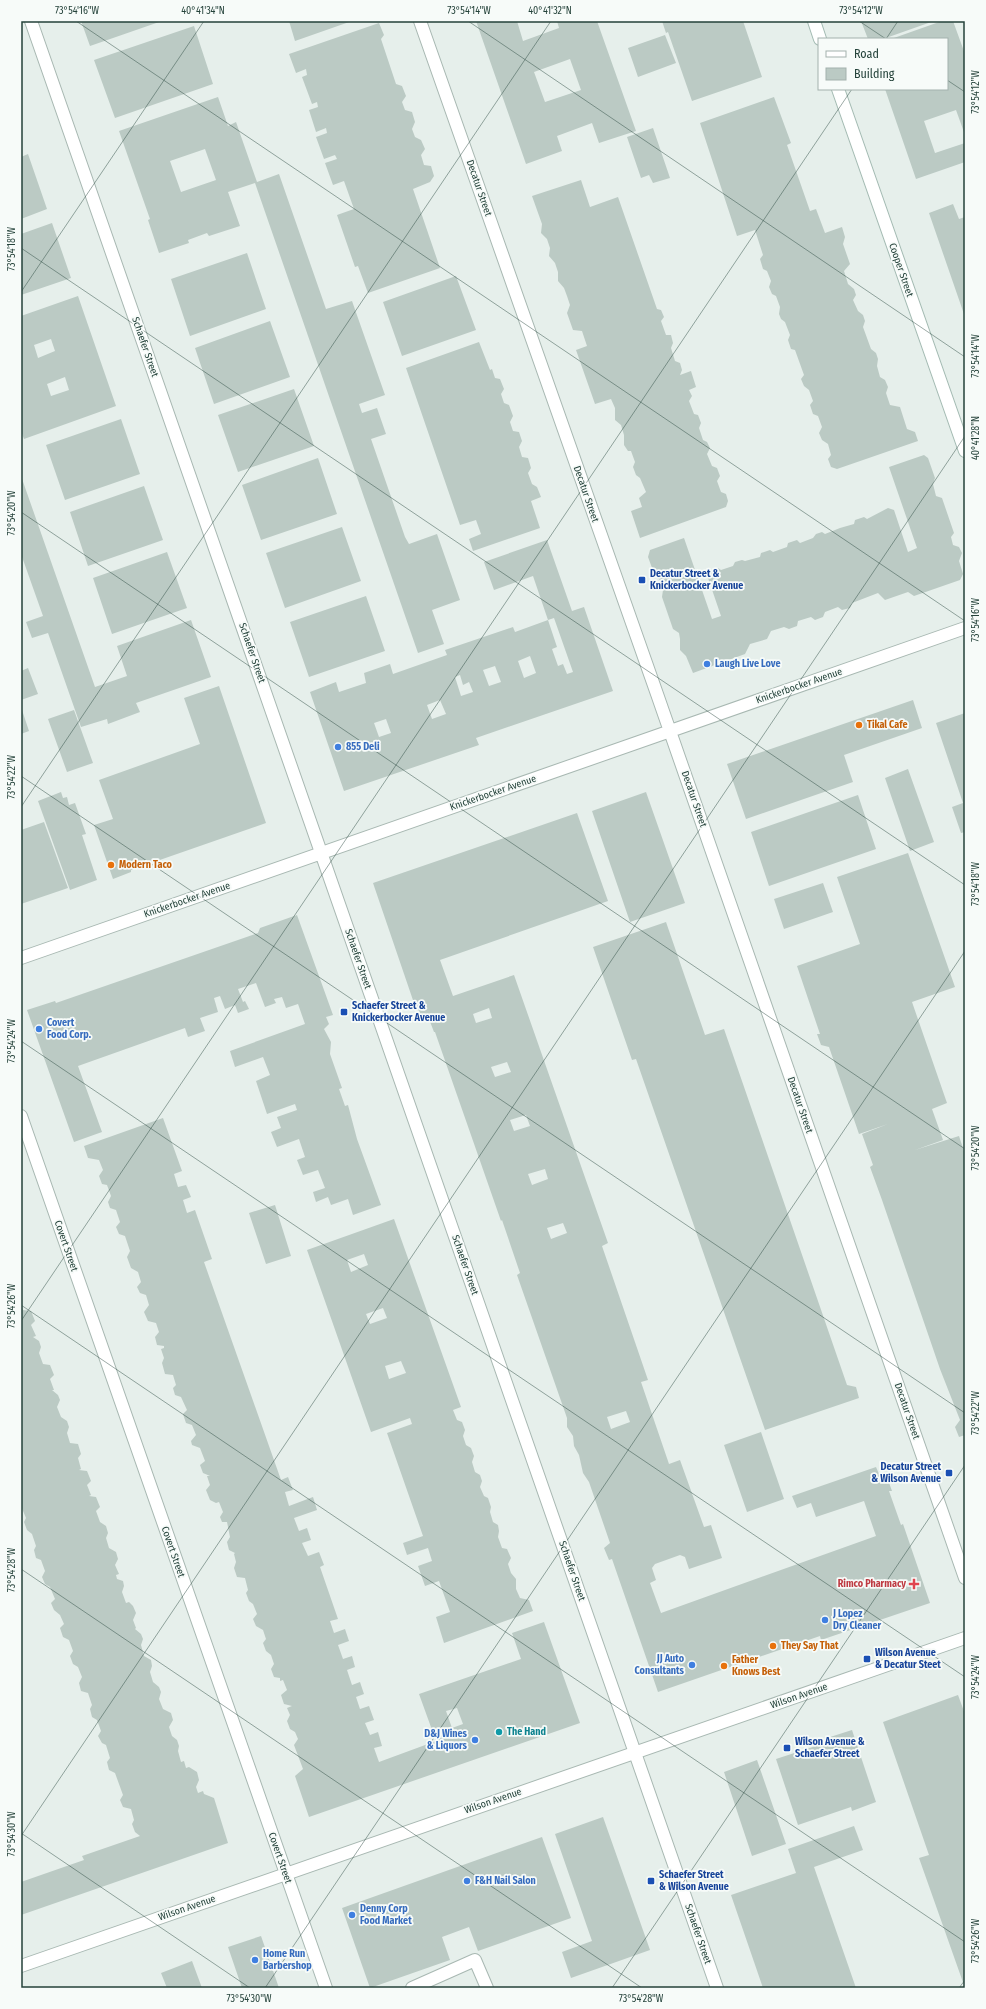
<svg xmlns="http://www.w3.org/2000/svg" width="986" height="2009" font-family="'Fira Sans Condensed',sans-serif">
<rect width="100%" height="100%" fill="#e6efeb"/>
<!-- building -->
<path fill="#bbcac4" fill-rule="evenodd" d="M81,21H162L90,46Z
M289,21H352L295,41Z
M476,21H517L523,41L559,28L557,21H597L636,131L599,143L592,123L557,136L562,151L526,164ZM570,59L581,90L545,102L534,72Z
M662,21H743L762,77L692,101L668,32L666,33Z
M861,21H934L883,39H868Z
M942,21H953L965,54V135L956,110L924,121L935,153L965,143V162L916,179L885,89H947V39H891Z
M379,23L384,35L381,39L396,84L402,86L406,96L402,102L405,110L412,112L415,122L412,129L415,137L421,140L425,149L421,155L424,165L431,166L434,176L430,182L413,189L440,268L368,293L358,266L355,267L337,215L354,209L344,181L333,185L325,163L337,159L335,155L324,159L316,137L327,133L326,128L316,132L309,110L318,107L317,102L312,104L302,77L307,75L306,69L296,73L289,54Z
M194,26L213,84L115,118L94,60Z
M665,35L676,63L638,77L628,48Z
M218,97L228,126L236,122L257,182L279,174L326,309L352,301L385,395L359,404L362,413L377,408L386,434L371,439L405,537L409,544L437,534L460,600L432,610L444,644L418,653L255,183L228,192L240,226L209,236L207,233L188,240L189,243L159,253L148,220L150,219L119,131ZM205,149L216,180L181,192L170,161Z
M774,97L791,143L787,145L810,211L816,209L825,233L842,227L845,237L843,244L850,264L844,271L848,284L854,289L856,295L853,300L858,311L863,315L865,321L863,327L871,349L876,353L878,359L877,366L880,377L885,380L888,387L886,393L890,405L900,407L907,429L915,432L918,441L837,469L831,467L828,459L831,455L828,444L822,440L819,433L822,427L818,416L813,414L810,405L813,401L809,390L804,386L801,379L804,375L795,350L791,349L788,340L790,335L785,322L781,319L779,314L780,307L776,296L772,294L769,287L771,281L767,271L763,269L760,259L763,255L755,230L737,236L700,123Z
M653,128L670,178L653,183L649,175L641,178L627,137Z
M28,154L47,209L21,219V157Z
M581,180L590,207L618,197L657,309L661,310L664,317L661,321L666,335H671L673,343L671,348L675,361L680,363L682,370L680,375L691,371L696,387L689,390L692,396L689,401L694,414L698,415L701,423L699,428L703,440L707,442L710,448L707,454L712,466L717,468L720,476L717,481L721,492L726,494L728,501L726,507L640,538L631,511L642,507L639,498L646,492L640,478L636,475L633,467L635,462L631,451H628L624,445V435L621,425L615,420V408L611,399L595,404L576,350L587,346L582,331L573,330L567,313L570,305L567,296L564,288L558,281V272L555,263L549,256L550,248L547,239L541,233L542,224L532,196Z
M953,204L959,219L965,217V317L929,213Z
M52,223L71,278L21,295V234Z
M247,253L266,309L190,336L171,279Z
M456,276L476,330L402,356L383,302Z
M78,296L116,406L24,439L21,431V316ZM51,339L55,351L38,358L34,345ZM65,377L69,390L51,396L47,384Z
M270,321L290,377L214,404L195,348Z
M479,342L490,370L492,369L495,378L500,379L504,389L501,394L504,403L509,405L513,416L510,422L513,431L519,432L522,441L519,447L522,457L528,458L531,468L528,473L532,484L537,487L541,497L531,501L540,528L473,551L469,539L481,534L476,520L460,525L406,368Z
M294,389L314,446L238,472L218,415Z
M121,419L140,474L65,500L46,445Z
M924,455L928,458L935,478L933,484L936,496L942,498L954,533L951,537L953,545L959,547L962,553L959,561L963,574L960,580L914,596L908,592L885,600L878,593L852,603L850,608L842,610L838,607L825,612L823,617L815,620L811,617L798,621L797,626L789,629L784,627L771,631L767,639L750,644L745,654L693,673L686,656L680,650V639L679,633L673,629L662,597L663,590L660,580L655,576L648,557L650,550L684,538L712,619L721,616L707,575L709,571L718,568L721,570L733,566L735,562L742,560L745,561L760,557L761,553L770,550L773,552L787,547L788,543L797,540L800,543L813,538L816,534L822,532L825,534L840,528L854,524L855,520L864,517L867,519L888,508L894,510L908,552L917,548L889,467Z
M318,458L337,514L261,540L242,485Z
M21,476L95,687L127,676L117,646L191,620L211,677L136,703L140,712L108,724L107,719L81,727L48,633L32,638L26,622L43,616L21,554Z
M144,486L163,540L88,566L70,512Z
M342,527L361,581L285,608L266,553Z
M547,540L572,611L584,607L613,691L476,738L479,745L344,791L310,692L336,682L339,692L366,683L364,673L390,664L393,674L447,655L445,650L513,627L515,632L548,620L557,647L552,649L558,666L563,664L567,674L573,672L554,618L548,620L533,576L494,590L484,562ZM530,656L536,673L524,678L518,661ZM495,666L501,682L489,686L483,670ZM460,675L463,685L469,682L473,692L461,696L455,677ZM440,700L446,714L432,719L427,705ZM386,719L391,733L379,737L374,723Z
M167,552L187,608L112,634L93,578Z
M366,596L385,651L309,677L290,622Z
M28,668L38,694L21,700V671Z
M219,686L266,823L131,870V872L113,879L94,825L113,819L99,780L200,744L184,698Z
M913,700L922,728L844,755L853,782L746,819L727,764Z
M21,707L29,731L21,734Z
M74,710L93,763L67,772L48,719Z
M965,713V832L961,833L952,807L963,803L936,723Z
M908,769L934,842L910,851L885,778Z
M61,792L63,798L67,797L69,805L75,803L86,834L82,835L97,880L70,890L38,801Z
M646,792L685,903L630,922L592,811Z
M858,795L876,849L769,886L751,832Z
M577,813L608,901L440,960L453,996L514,975L608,1243L602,1246L648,1380L641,1382L669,1464L680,1460L704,1527L711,1525L722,1558L689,1569L685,1557L680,1555L655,1564L652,1568L656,1580L650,1583L661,1613L876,1536L864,1501L816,1517L811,1503L797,1508L792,1496L876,1467L879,1474L888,1480L892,1491H889L901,1525L903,1524L930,1603L821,1640L820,1636L658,1692L612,1559L609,1560L604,1548L610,1543L589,1482L583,1473L579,1455L574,1446L573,1436L567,1427V1418L517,1275L520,1273L502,1220L501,1221L435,1032H434L429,1019L421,1018L418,1008L416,1009L373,883ZM489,1008L492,1018L476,1023L473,1014ZM507,1062L511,1072L495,1077L491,1067ZM526,1115L530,1126L514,1131L510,1120ZM545,1169L548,1179L532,1185L528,1174ZM563,1223L567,1233L551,1239L547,1228ZM626,1411L630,1422L611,1429L607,1417Z
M44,822L68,888L21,904V830Z
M908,853L955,987L912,1002L947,1103L932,1109L943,1140L915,1150L959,1136L965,1154V1435L959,1437L955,1427L960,1420L940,1369L882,1200L870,1167L873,1165L862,1134L888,1124L859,1134L829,1047L821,1045L817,1034H820L797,966L860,944L837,877Z
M823,883L833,912L784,929L774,899Z
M297,915L333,1015L326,1017L329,1024L324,1029L331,1042L330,1054L342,1088L339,1089L345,1106L348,1105L357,1139L381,1205L353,1215L348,1199L331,1205L328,1197L316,1202L313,1192L325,1188L318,1170L303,1175L297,1160L305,1157L299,1139L277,1147L271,1132L281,1128L277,1117L297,1110L295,1104L267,1114L256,1081L270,1075L263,1057L235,1067L230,1051L305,1024L298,1004L286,1008L282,997L274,999L276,1003L265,1007L256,983L238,989L243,1002L245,1001L249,1009L238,1013L235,1005L225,1009L220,996L214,998L218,1012L200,1018L205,1031L188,1037L185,1028L78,1066L102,1132L74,1142L27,1010L55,1001L56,1003L258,933L260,928Z
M666,922L705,1035L724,1029L847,1385L856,1387L859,1398L765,1430L636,1059L632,1060L593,947Z
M163,1118L182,1171L174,1174L178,1187L186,1185L191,1197L183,1200L187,1213L195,1210L212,1259L204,1262L281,1480L288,1477L293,1490L285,1492L289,1506L313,1497L317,1510L294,1518L299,1531L307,1528L311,1540L302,1543L308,1556L319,1552L324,1565L320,1567L338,1619L330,1621L334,1633L345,1629L349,1641L338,1645L343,1659L352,1656L355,1667L347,1670L352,1685L360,1682L364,1694L356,1697L360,1709L369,1706L374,1720L365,1723L370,1735L378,1732L382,1746L374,1748L379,1762L436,1741L419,1694L521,1659L512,1633L544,1622L580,1723L309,1817L295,1776L303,1769L294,1745L298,1739L295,1732L290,1729L287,1721L290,1715L287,1708L292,1706L284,1704L281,1695L287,1690L283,1680L280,1681V1678L274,1677L271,1669L274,1664L271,1655L266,1651L263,1643L266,1639L263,1630L256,1626L253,1619L257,1614L253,1604L249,1601L246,1593L248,1590L245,1578L237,1577L234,1568L236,1562L234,1554L235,1553L229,1550L227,1542L230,1537L227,1522H222L220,1517L223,1512L219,1502L216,1503L210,1500L206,1490L210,1485L207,1476H210L203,1473L200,1465L205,1461L200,1448L192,1445L191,1441L196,1435L192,1425L186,1423L183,1414L187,1410L181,1397L175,1395L173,1388L176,1385L173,1375L165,1374L162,1363L164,1358L161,1349L164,1348V1346L157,1345L155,1337L159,1332L156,1323L148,1321L144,1312L149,1305L146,1295L140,1293L137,1287L141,1282L138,1272L131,1268L127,1257L130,1251L125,1236L119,1234L116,1227L120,1222L116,1210L110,1208L108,1202L111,1196L107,1185L102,1184L99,1176L103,1170L99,1160L88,1158L84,1146ZM457,1708L463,1724L452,1728L446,1711Z
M275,1205L291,1256L266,1264L249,1213Z
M394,1219L461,1407L453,1410L457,1420L462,1422L465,1430L463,1436L466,1445L471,1448L474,1456L472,1462L475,1472L480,1475L482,1481L480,1487L484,1496L488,1498L491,1507L490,1512L493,1522L498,1525L499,1531L498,1537L502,1548L507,1549L511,1558L508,1564L511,1573L516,1579V1589L520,1598L529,1600L533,1611L444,1643L436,1617L450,1612L439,1581L425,1586L418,1566L432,1561L428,1548L407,1555L403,1543L423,1536L387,1433L412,1424L410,1418L371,1432L307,1250ZM364,1254L368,1265L351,1272L347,1260ZM383,1308L387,1318L370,1324L366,1314ZM401,1361L406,1373L389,1379L385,1366Z
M21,1303L23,1310L31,1311L35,1321L31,1325L36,1336L33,1337L39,1341L41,1347L39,1353L43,1364L50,1365L54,1375L50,1379L54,1390H52L58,1395L60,1400L57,1407L61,1417L67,1421L69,1427L67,1433L70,1443L78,1444L81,1454L78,1458L81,1469L79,1470L87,1471L91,1481L87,1485L91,1495L89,1496L96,1497L100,1507L96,1511L100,1522L106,1526L108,1533L106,1538L109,1548L116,1552L118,1559L115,1565L119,1574L116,1575L117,1579L123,1581L124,1586L122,1592L126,1603L129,1602L133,1606L136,1613L133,1620L136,1628L135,1629L141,1634L143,1639L141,1645L144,1656L151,1660L152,1666L150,1672L153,1682L159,1687L161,1692L159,1699L163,1709L171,1713L173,1720L169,1727L172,1736L177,1740L179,1746L178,1751L181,1762L184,1761L186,1768L189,1767L197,1772L199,1780L196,1787L198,1793L203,1791L204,1794L214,1798L228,1843L21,1915V1882L84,1860L82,1856L140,1836L135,1832L132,1824L134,1820L131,1809L123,1807L120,1800L123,1795L115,1773L109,1770L107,1762L110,1758L106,1745L102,1743L98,1736L101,1731L97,1720L92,1717L90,1709L92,1705L88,1693L81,1691L79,1683L82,1677L78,1667L73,1664L70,1656L73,1651L69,1640L63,1637L60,1628L64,1624L60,1615L54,1610L51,1603L55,1599L50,1587L45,1584L42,1577L45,1571L41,1560L36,1558L34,1550L36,1546L32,1534L27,1530L24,1522L26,1518L21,1506Z
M761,1432L784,1499L747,1512L724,1445Z
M958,1695L965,1714V1988L919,1858L929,1855L883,1722Z
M852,1730L876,1802L852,1811L851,1807L798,1825L776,1759L828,1742L827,1738Z
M757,1760L786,1844L752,1856L724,1772Z
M603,1817L650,1950L571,1978L562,1952L592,1941L555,1834Z
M854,1826L863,1850L814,1867L856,1988H763L731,1895L796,1873L788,1849Z
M542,1837L571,1918L478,1951L469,1927L442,1937L450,1960L370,1988L342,1908Z
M261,1936L279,1988H242L228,1947Z
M192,1961L202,1988H167L161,1973Z"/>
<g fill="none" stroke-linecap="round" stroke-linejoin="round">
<!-- lane casing -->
<g stroke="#a8b8b2" stroke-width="14">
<path id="lane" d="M412,1988L475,1960L487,1988"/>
</g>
<!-- street casing -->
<g stroke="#a8b8b2" stroke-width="14">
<path id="street" d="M31,21L717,1988
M420,21L657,694L965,1578
M21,958L965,628
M21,1116L326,1988
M21,1966L965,1638"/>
</g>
<!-- secondary casing -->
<g stroke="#a4bbb3" stroke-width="14">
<path id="secondary" d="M814,21L820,39
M838,89L965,451"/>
</g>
<!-- lane -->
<use href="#lane" stroke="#fff" stroke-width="12"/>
<!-- street -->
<use href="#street" stroke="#fff" stroke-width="12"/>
<!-- secondary -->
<use href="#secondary" stroke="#fff" stroke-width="12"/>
</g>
<!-- ticks -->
<path fill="none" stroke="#24423a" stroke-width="1" stroke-opacity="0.45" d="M76,21L965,621M468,21L965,357M859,21L886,39M886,39L898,21M947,80L965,92M21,248L965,885M21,292L204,21M21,512L965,1149M21,776L965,1413M21,807L551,21M21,1041L965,1677M21,1305L965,1942M21,1321L852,89M21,1569L642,1988M21,1833L250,1988M21,1836L965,436M265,1988L965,951M612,1988L965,1465M959,1988L965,1980"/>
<!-- markers -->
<g fill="#1a4fb4" stroke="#f7fbf9" stroke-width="1.5">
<rect x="638" y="576" width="8" height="8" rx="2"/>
<rect x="340" y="1008" width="8" height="8" rx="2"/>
<rect x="945" y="1469" width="8" height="8" rx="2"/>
<rect x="863" y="1655" width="8" height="8" rx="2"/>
<rect x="783" y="1744" width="8" height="8" rx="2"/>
<rect x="647" y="1877" width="8" height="8" rx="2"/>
</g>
<g fill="#3f7fe0" stroke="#f7fbf9" stroke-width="1.5">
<circle cx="707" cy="664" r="4"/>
<circle cx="338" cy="747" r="4"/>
<circle cx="39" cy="1029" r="4"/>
<circle cx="825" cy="1620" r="4"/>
<circle cx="692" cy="1665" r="4"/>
<circle cx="475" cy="1740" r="4"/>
<circle cx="467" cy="1881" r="4"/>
<circle cx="352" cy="1915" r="4"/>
<circle cx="255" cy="1960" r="4"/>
</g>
<g fill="#e8710a" stroke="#f7fbf9" stroke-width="1.5">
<circle cx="859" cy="725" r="4"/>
<circle cx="111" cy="865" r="4"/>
<circle cx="773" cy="1646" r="4"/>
<circle cx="724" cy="1666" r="4"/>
</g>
<path fill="#e0444e" stroke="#f7fbf9" stroke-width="1.5" d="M912 1578h4v4h4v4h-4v4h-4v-4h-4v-4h4z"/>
<circle fill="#0f9aa8" stroke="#f7fbf9" stroke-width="1.5" cx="499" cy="1732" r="4"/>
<g text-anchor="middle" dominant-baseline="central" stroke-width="3.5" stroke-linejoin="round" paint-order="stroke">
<!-- street labels -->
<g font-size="10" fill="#24423a" stroke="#f7fbf9">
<text transform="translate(479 188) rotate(71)">Decatur Street</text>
<text transform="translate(901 270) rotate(71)">Cooper Street</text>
<text transform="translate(145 347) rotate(71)">Schaefer Street</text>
<text transform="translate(586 494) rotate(71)">Decatur Street</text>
<text transform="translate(252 653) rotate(71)">Schaefer Street</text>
<text transform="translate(799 686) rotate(-19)">Knickerbocker Avenue</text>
<text transform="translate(493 793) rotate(-19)">Knickerbocker Avenue</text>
<text transform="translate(694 799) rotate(71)">Decatur Street</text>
<text transform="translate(187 900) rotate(-19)">Knickerbocker Avenue</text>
<text transform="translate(358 959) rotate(71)">Schaefer Street</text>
<text transform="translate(800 1105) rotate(71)">Decatur Street</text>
<text transform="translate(66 1246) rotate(71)">Covert Street</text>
<text transform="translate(465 1265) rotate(71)">Schaefer Street</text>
<text transform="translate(907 1411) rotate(71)">Decatur Street</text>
<text transform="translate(173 1552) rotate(71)">Covert Street</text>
<text transform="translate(572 1571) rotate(71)">Schaefer Street</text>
<text transform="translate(799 1696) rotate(-19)">Wilson Avenue</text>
<text transform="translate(493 1801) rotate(-19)">Wilson Avenue</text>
<text transform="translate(280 1858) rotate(71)">Covert Street</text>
<text transform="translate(187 1908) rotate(-19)">Wilson Avenue</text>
<text transform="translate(698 1934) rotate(71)">Schaefer Street</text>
</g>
<!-- transit labels -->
<g font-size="10" font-weight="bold" fill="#164399" stroke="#f7fbf9" text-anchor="start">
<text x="650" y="574">Decatur Street &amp;<tspan x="650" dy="12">Knickerbocker Avenue</tspan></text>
<text x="352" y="1006">Schaefer Street &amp;<tspan x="352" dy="12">Knickerbocker Avenue</tspan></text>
<text x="941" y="1467" text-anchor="end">Decatur Street<tspan x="941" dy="12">&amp; Wilson Avenue</tspan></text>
<text x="875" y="1653">Wilson Avenue<tspan x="875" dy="12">&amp; Decatur Steet</tspan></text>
<text x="795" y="1742">Wilson Avenue &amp;<tspan x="795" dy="12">Schaefer Street</tspan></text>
<text x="659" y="1875">Schaefer Street<tspan x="659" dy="12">&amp; Wilson Avenue</tspan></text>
</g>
<!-- shop labels -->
<g font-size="10" font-weight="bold" fill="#366cbe" stroke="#f7fbf9" text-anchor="start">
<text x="715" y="664">Laugh Live Love</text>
<text x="346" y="747">855 Deli</text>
<text x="47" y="1023">Covert<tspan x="47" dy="12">Food Corp.</tspan></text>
<text x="833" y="1614">J Lopez<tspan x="833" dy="12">Dry Cleaner</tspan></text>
<text x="684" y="1659" text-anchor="end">JJ Auto<tspan x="684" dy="12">Consultants</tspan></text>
<text x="467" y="1734" text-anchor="end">D&amp;J Wines<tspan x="467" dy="12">&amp; Liquors</tspan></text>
<text x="475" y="1881">F&amp;H Nail Salon</text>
<text x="360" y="1909">Denny Corp<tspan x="360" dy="12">Food Market</tspan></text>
<text x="263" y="1954">Home Run<tspan x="263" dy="12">Barbershop</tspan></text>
</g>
<!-- food labels -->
<g font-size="10" font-weight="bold" fill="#c56008" stroke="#f7fbf9" text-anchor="start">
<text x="867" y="725">Tikal Cafe</text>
<text x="119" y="865">Modern Taco</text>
<text x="781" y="1646">They Say That</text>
<text x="732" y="1660">Father<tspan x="732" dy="12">Knows Best</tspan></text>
</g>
<!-- health labels -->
<g font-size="10" font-weight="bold" fill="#be3a42" stroke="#f7fbf9" text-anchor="end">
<text x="906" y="1584">Rimco Pharmacy</text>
</g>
<!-- culture labels -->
<g font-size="10" font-weight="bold" fill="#0d838f" stroke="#f7fbf9" text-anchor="start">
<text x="507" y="1732">The Hand</text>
</g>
</g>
<!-- border -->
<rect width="986" height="2009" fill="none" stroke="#f7fbf9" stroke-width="44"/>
<!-- legend -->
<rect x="818" y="38" width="130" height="52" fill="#f7fbf9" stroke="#a3b1ad"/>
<rect x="826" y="51" width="20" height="6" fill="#ffffff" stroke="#a3b1ad"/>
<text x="854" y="58" font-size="12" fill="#24423a">Road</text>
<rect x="826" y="68" width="20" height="12" fill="#bbcac4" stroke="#a3b1ad"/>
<text x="854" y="78" font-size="12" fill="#24423a">Building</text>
<rect x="22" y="22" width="942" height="1965" fill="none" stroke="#24423a" stroke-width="1.5"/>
<g font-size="10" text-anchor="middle" fill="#24423a">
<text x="77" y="14">73°54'16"W</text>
<text x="203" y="14">40°41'34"N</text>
<text x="469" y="14">73°54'14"W</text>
<text x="550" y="14">40°41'32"N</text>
<text x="861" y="14">73°54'12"W</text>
<text transform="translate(975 92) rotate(-90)" y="4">73°54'12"W</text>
<text transform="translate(11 249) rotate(-90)" y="4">73°54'18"W</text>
<text transform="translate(975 356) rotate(-90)" y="4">73°54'14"W</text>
<text transform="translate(975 438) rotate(-90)" y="4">40°41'28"N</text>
<text transform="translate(11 513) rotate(-90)" y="4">73°54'20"W</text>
<text transform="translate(975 620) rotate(-90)" y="4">73°54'16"W</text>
<text transform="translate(11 777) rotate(-90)" y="4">73°54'22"W</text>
<text transform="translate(975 884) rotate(-90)" y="4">73°54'18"W</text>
<text transform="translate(11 1041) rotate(-90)" y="4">73°54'24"W</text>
<text transform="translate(975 1148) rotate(-90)" y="4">73°54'20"W</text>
<text transform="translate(11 1306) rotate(-90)" y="4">73°54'26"W</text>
<text transform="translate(975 1413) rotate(-90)" y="4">73°54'22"W</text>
<text transform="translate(11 1570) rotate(-90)" y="4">73°54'28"W</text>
<text transform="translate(975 1677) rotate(-90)" y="4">73°54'24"W</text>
<text transform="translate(11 1834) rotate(-90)" y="4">73°54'30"W</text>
<text transform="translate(975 1941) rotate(-90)" y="4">73°54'26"W</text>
<text x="249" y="2002">73°54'30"W</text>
<text x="641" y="2002">73°54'28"W</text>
</g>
</svg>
